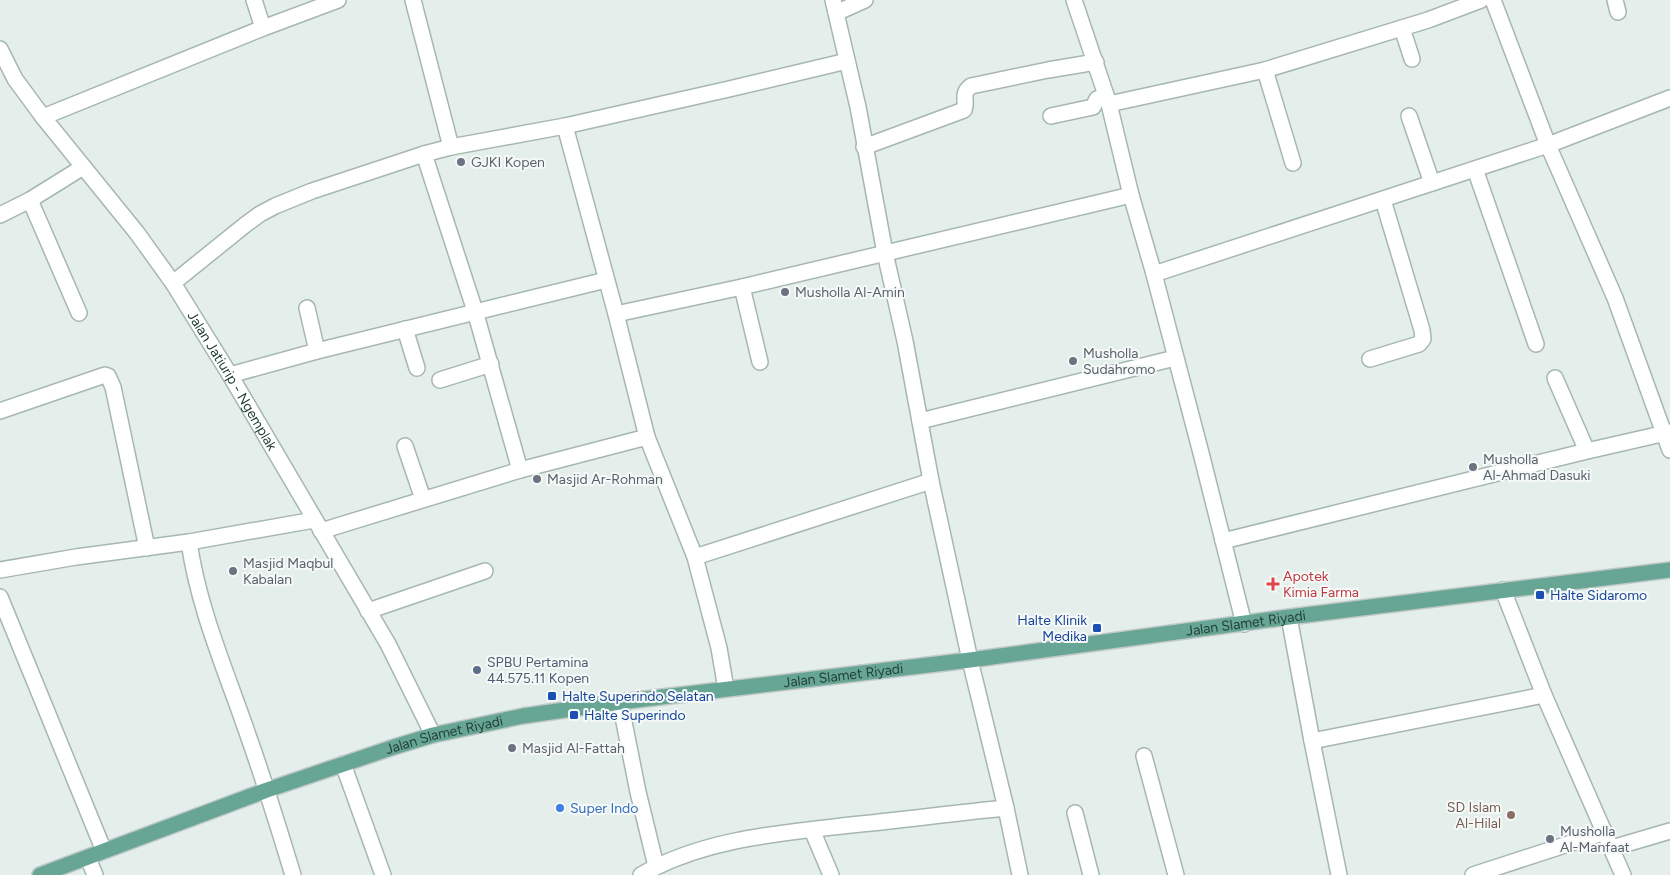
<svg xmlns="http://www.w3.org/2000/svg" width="1670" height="875" font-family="Figtree,sans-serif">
<rect width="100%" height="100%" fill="#e4eeea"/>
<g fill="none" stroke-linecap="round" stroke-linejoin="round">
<!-- minor casing -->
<g stroke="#a6b7b1" stroke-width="18">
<g id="minor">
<path d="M254,0L263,28"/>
<path d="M413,0L451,147"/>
<path d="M833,0L858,107L885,253L905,341L931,481L970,660L1006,808L1020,875"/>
<path d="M1074,0L1109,104"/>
<path d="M1493,0L1548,145L1615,298L1670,450"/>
<path d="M1615,0L1618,12"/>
<path d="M836,13L865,0"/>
<path d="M1402,28L1412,59"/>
<path id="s1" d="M0,49L15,79L43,117L137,233L173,283L230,375L388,644L433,735"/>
<path d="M1265,70L1293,163"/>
<path d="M1051,116L1093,107L1097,99L1106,95"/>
<path d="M1409,116L1432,183"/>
<path d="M43,117L263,28L338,0"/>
<path d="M565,126L616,314L647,437L695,557L719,648L726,689"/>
<path d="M864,147L964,110C968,100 960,95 971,86L1048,70L1096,62"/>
<path d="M424,154L475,311L520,470"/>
<path d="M1475,169L1536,344"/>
<path d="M30,200L79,313"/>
<path d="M0,215L30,200L83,167"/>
<path d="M1154,274L1548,145L1670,98"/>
<path d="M173,283L245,225L260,214L275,206L312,191L424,154L451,147L565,126L729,89L847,61"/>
<path d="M742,287L760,362"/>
<path d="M307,308L317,351"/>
<path d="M616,314L742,287L1131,195"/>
<path d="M405,329L417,368"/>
<path d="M1370,359L1419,344L1423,339L1422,330L1383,200"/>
<path d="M230,375L317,351L606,280"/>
<path d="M1555,378L1587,451"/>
<path d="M440,380L491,364"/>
<path d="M0,411L105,375L108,376L113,387L147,548"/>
<path d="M920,421L1175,358"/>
<path d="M405,446L423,499"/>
<path d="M321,531L520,470L647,437"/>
<path d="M1223,541L1587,451L1670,432"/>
<path d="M189,542C199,611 227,673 249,738C265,783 279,829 293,875"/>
<path d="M695,557L931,481"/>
<path d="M0,570L76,557L189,542L314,520"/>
<path d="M1503,590L1544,695L1623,875"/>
<path d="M0,597L104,851"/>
<path d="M368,611L485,571"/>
<path d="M1289,617L1312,741L1339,875"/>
<path d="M1244,624L1201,453L1154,274L1131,195L1109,104L1265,70L1428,20L1481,0"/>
<path d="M620,702L638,792L656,866"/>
<path d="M1312,741L1544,695"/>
<path d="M1144,756L1176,875"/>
<path d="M343,764L383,875"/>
<path d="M1075,813L1091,875"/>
<path d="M812,830L831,875"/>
<path d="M1612,848L1670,831"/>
<path d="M88,858L95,875"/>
<path d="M641,875C703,839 780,833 851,825C903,820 954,813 1006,808"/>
<path d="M1473,875L1605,832"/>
</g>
</g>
<!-- major casing -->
<g stroke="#c1cac7" stroke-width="18">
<g id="major">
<path id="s2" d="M40,875L267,790L394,747L433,735L523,716L620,702L970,660L1289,617L1670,570"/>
</g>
</g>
<!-- minor -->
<use href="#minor" stroke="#fff" stroke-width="15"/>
<!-- major -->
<use href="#major" stroke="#67a594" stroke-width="15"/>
</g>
<!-- markers -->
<g fill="#6b7280" stroke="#f5faf8" stroke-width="2">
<circle cx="461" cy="162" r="5"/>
<circle cx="785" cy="292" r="5"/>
<circle cx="1073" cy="361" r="5"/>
<circle cx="1473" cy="467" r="5"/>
<circle cx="537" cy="479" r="5"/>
<circle cx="233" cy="571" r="5"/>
<circle cx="512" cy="748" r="5"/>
<circle cx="1550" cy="839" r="5"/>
</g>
<path fill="#e0444e" stroke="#f5faf8" stroke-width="2" d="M1270.5 576.5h5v5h5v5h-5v5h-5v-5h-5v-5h5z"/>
<g fill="#1a4fb4" stroke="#f5faf8" stroke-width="2">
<rect x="1535" y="590" width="10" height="10" rx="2.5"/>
<rect x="1092" y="623" width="10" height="10" rx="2.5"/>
<rect x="547" y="691" width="10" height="10" rx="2.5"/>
<rect x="569" y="710" width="10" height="10" rx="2.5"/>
</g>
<circle fill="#5c6f8a" stroke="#f5faf8" stroke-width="2" cx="477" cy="670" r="5"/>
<circle fill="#3f7fe0" stroke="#f5faf8" stroke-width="2" cx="560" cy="808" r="5"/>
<circle fill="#8d6e63" stroke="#f5faf8" stroke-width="2" cx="1511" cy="815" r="5"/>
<g text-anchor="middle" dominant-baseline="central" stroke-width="4" stroke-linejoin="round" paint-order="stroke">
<!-- worship labels -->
<g font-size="14" fill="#5b616d" stroke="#f5faf8" text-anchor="start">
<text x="471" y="162">GJKI Kopen</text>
<text x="795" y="292">Musholla Al-Amin</text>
<text x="1083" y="353">Musholla<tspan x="1083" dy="16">Sudahromo</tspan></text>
<text x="1483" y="459">Musholla<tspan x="1483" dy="16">Al-Ahmad Dasuki</tspan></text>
<text x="547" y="479">Masjid Ar-Rohman</text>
<text x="243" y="563">Masjid Maqbul<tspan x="243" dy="16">Kabalan</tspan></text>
<text x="522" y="748">Masjid Al-Fattah</text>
<text x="1560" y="831">Musholla<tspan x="1560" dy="16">Al-Manfaat</tspan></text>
</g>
<!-- street labels -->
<g font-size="14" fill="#234138" stroke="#f5faf8">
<text stroke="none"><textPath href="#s1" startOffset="406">Jalan Jatiurip - Ngemplak</textPath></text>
<text stroke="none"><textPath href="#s2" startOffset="1238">Jalan Slamet Riyadi</textPath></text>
<text stroke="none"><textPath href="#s2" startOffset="832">Jalan Slamet Riyadi</textPath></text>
<text stroke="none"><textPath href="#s2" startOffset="428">Jalan Slamet Riyadi</textPath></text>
</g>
<!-- health labels -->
<g font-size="14" fill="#be3a42" stroke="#f5faf8" text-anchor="start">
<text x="1283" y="576">Apotek<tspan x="1283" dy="16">Kimia Farma</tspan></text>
</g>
<!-- transit labels -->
<g font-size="14" fill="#164399" stroke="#f5faf8" text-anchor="start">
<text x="1550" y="595">Halte Sidaromo</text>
<text x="1087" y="620" text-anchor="end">Halte Klinik<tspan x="1087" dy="16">Medika</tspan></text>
<text x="562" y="696">Halte Superindo Selatan</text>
<text x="584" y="715">Halte Superindo</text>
</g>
<!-- service labels -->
<g font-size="14" fill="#4e5e75" stroke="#f5faf8" text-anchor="start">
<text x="487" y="662">SPBU Pertamina<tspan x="487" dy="16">44.575.11 Kopen</tspan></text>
</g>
<!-- education labels -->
<g font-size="14" fill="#785e54" stroke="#f5faf8" text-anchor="end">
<text x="1501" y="807">SD Islam<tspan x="1501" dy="16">Al-Hilal</tspan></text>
</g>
<!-- shop labels -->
<g font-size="14" fill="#366cbe" stroke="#f5faf8" text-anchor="start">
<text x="570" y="808">Super Indo</text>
</g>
</g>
</svg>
